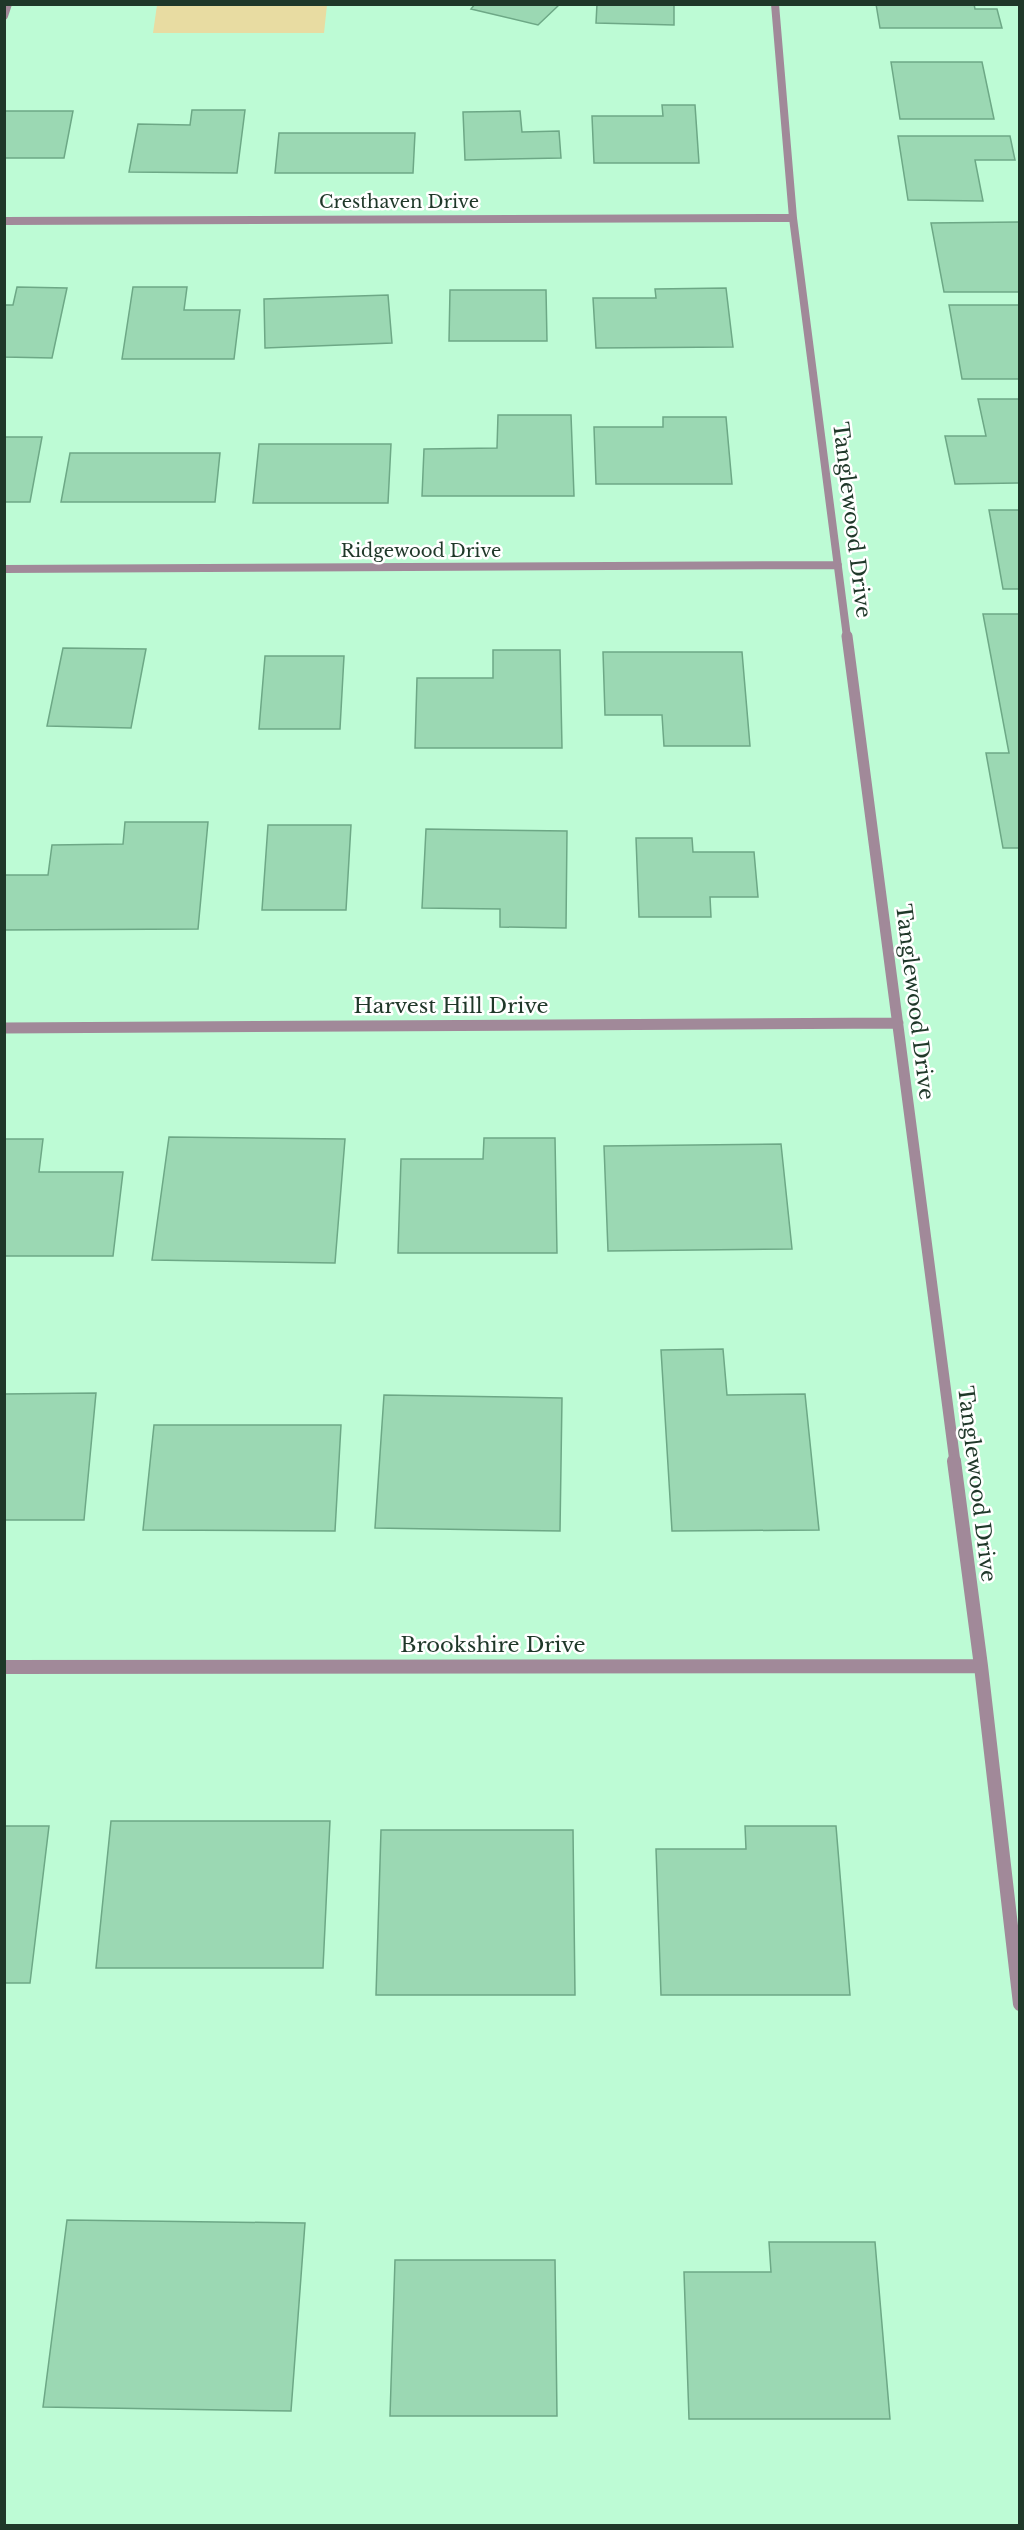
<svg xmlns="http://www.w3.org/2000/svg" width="1024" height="2530" font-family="'Libre Baskerville',serif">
<rect width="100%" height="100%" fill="#bdfbd5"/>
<!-- green -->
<path fill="#e8dca2" d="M157,5V4L327,5L324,33H153Z"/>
<!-- building -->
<path fill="#9bd8b3" stroke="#6da886" stroke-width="1.5" d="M475,4H560L538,25L471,9Z
M597,4H674V25L596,23Z
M876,4H974L975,9H997L1002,28H880Z
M891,62H982L994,119H900Z
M662,105H695L699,163H594L592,116H663Z
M192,110H245L237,173L129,172L138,124L190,125Z
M4,111H73L64,158H4Z
M520,111L522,132L559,131L561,158L465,160L463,112Z
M279,133H415L413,173H275Z
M898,136H1010L1015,160H975L983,201L908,200Z
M1020,222V292H944L931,223Z
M17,287L67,288L52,358L4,357V305H13Z
M133,287H187L184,310H240L234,359H122Z
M726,288L733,347L596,348L593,298H656L655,289Z
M450,290H546L547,341H449Z
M388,295L392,343L265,348L264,299Z
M949,305H1020V379H962Z
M978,399H1020V483L955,484L945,436H986Z
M498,415H571L574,496H422L424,449L497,448Z
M663,417H726L732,484H596L594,427H663Z
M4,437H42L30,502H4Z
M259,444H391L388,503H253Z
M70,453H220L215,502H61Z
M989,510H1020V589H1003Z
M983,614H1020V848H1003L986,753H1009Z
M63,648L146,649L131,728L47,726Z
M493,650H560L562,748H415L417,678H493Z
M603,652H742L750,746H664L662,715H605Z
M265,656H344L340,729H259Z
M125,822H208L198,929L4,930V875H48L52,845L123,844Z
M268,825H351L346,910H262Z
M426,829L567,831L566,928L500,927V909L422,908Z
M636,838H692L693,852H754L758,897H710L711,917H639Z
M169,1137L345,1139L335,1263L152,1260Z
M484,1138H555L557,1253H398L401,1159H483Z
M4,1139H43L39,1172H123L113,1256H4Z
M781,1144L792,1249L608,1251L604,1146Z
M723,1349L727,1395L805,1394L819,1530L672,1531L661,1350Z
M96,1393L84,1520H4V1394Z
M384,1395L562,1398L560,1531L375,1528Z
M154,1425H341L335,1531L143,1530Z
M111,1821H330L323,1968H96Z
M4,1826H49L30,1983H4Z
M745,1826H836L850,1995H661L656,1849H746Z
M381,1830H573L575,1995H376Z
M67,2220L305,2223L291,2411L43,2407Z
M769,2242H875L890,2419H689L684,2272H771Z
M395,2260H555L557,2416H390Z"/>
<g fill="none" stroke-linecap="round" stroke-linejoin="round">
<!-- lane -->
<path stroke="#a18999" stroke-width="8" d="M4,16L8,4"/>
<!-- street-far2 -->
<path stroke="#a18999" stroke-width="8" d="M775,4L793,218L847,637
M4,221L793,218
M4,569L838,565"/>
<!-- street-far1 -->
<path stroke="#a18999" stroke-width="11" d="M847,636L955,1462
M4,1028L898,1023"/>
<!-- street -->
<path stroke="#a18999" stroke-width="14" d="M954,1461L981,1666L1020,2004
M4,1667L981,1666"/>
</g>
<g text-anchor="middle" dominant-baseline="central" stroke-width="5" stroke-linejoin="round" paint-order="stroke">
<!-- far-street labels -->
<g font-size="18" fill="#1f3829" stroke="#fff">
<text x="399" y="202">Cresthaven Drive</text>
<text x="421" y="551">Ridgewood Drive</text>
</g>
<!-- street labels -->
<g font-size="21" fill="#1f3829" stroke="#fff">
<text transform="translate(852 520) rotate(83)">Tanglewood Drive</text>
<text transform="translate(915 1002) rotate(83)">Tanglewood Drive</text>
<text x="451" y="1006">Harvest Hill Drive</text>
<text transform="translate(977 1484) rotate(83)">Tanglewood Drive</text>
<text x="493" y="1645">Brookshire Drive</text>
</g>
</g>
<!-- border -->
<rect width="1024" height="2530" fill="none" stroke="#1f3829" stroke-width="12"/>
</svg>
